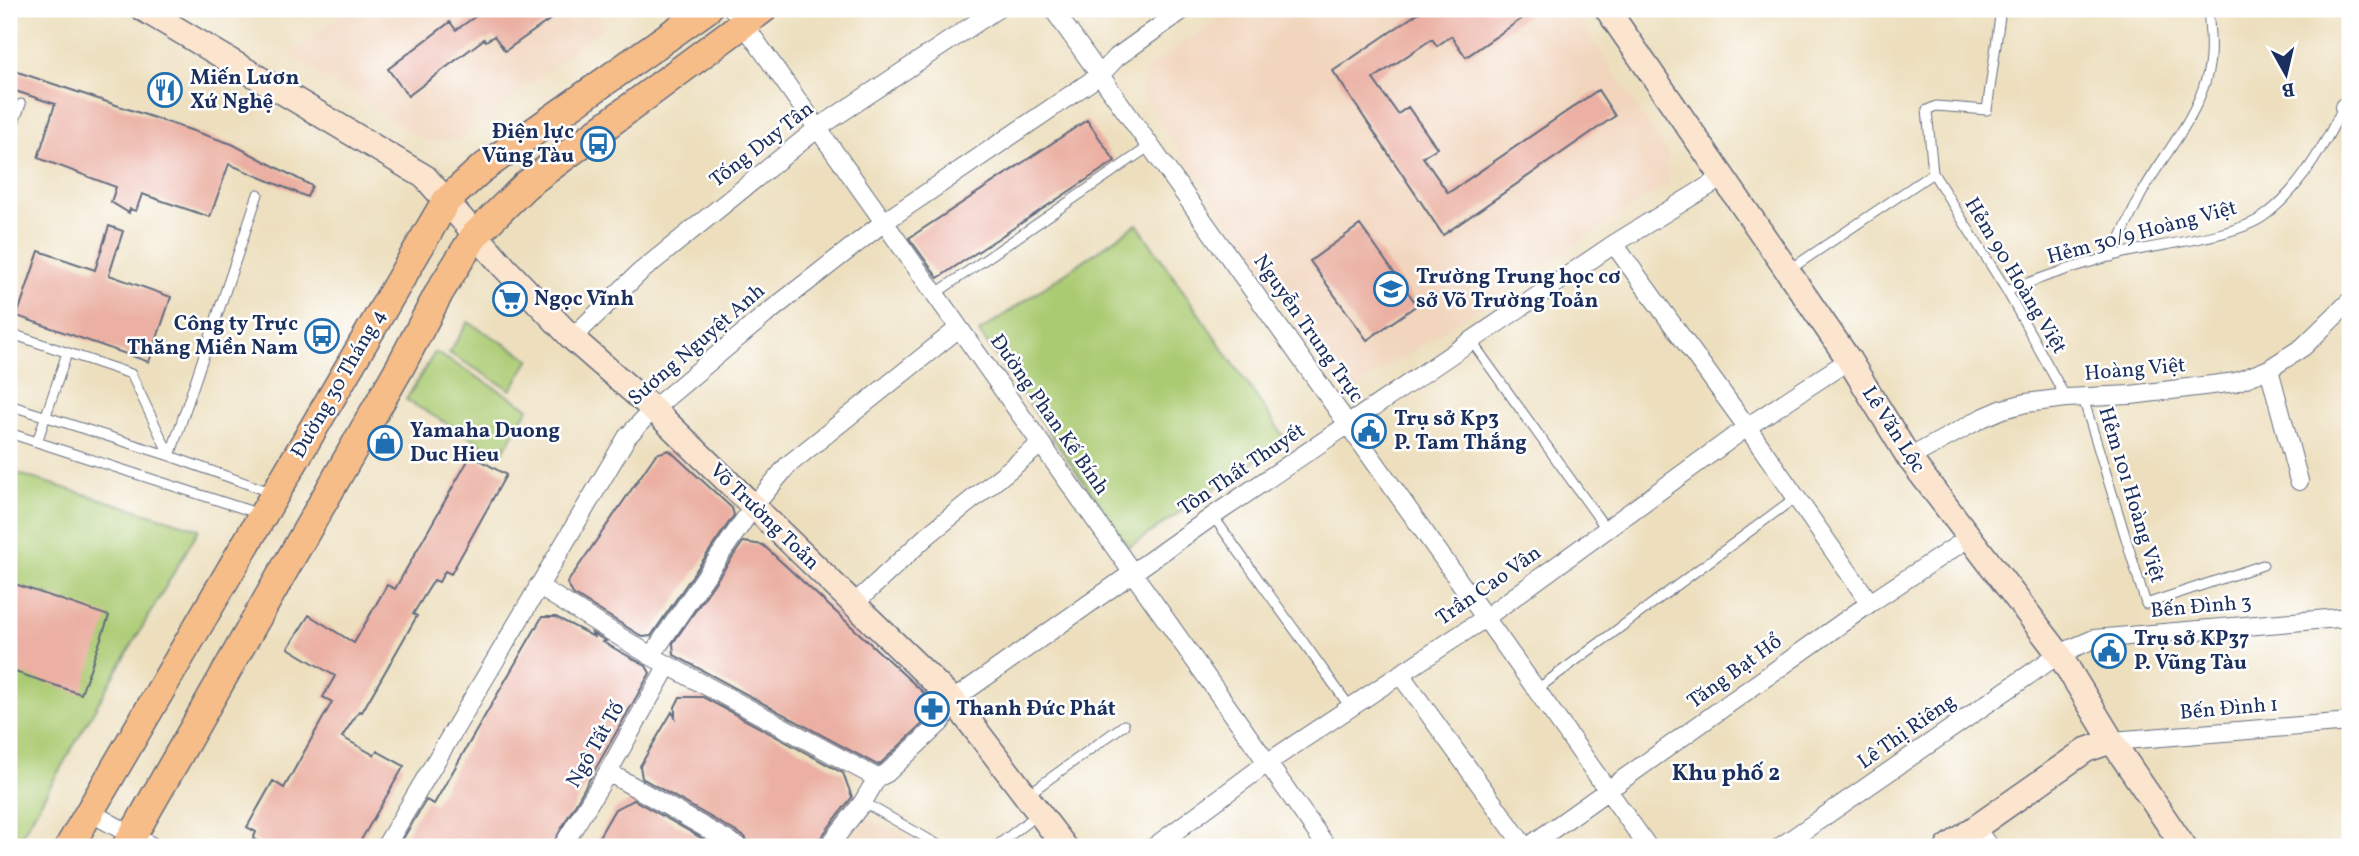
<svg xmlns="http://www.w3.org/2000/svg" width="2359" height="856" font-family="Vollkorn,serif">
<rect width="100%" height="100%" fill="#fff"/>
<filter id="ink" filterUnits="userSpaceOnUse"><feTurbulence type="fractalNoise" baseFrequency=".0143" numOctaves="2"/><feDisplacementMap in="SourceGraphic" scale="14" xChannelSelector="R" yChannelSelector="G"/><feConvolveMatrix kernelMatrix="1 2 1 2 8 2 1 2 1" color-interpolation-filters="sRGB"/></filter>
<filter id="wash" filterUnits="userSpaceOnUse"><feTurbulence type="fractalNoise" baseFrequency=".00686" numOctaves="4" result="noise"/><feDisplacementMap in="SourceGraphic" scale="28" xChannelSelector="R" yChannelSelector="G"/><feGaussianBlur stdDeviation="1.57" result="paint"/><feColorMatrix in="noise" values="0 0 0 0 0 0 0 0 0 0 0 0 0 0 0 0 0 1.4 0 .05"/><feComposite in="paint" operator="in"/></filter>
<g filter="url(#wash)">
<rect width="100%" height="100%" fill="#eddfbe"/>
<!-- built -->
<path fill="#f1d5bd" d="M348,9H595L606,26L460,139L426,141L289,55Z
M1232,9H1573L1668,154V184L1347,394L1141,95L1146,69Z
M865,818L931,847H847Z"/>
<!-- green -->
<path fill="#abcb72" stroke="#637d68" stroke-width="2" d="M1137,224L1286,440L1129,547L979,332Z
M468,322L530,359L511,390L449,353Z
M435,352L529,408L501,455L406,400Z
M9,471L199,529L15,847H9Z"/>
<g id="blocks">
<!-- building -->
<path fill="#ebb0a3" d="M486,9H565L505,51L494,36L486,41L484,39L408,96L388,69L450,22L456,30Z
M1424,9H1536L1466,57L1451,36L1437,46L1432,39L1373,79L1398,114L1408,107L1437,148L1423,157L1448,193L1598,90L1615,116L1443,235L1333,71Z
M9,69L232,144L312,186L307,197L229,164L210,217L142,194L136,211L130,209L129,213L111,202L116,187L38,158L55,104L9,89Z
M1087,120L1115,161L938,278L909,238Z
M1360,225L1417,305L1367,340L1310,261Z
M109,226L123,231L109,275L171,297L149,362L17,316L39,251L95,270Z
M669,450L732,508L734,515L651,636L643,637L573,594L567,583L656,454Z
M471,455L506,475L451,574L445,571L439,582L434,580L413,614L417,616L362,712L359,711L342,737L374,755L377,751L404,766L357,847H268L253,839L256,832L247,827L273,781L284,788L332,702L323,697L335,676L288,648L309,615L354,643L387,585L395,589Z
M743,542L763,545L937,705L932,715L880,764L877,765L674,655L673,643Z
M9,582L109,616L81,694L9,670Z
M542,617H556L594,637L592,633L606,641L603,642L646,666L650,673L551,847H398L426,800L434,804Z
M680,697H703L843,773L852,797L819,840L817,847H750L745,837L642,778L640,766L672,712L675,717V707Z
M634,800L717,847H593L615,809Z"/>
</g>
</g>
<g filter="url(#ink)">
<use href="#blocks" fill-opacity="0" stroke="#646d80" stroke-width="2"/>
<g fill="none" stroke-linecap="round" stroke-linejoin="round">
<!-- lane casing -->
<g stroke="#646d80" stroke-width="11">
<path id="lane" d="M9,135L21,104
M1933,173L2007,291L2066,398
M2111,257C2122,236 2131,214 2142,193C2163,155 2194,122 2206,79C2213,56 2210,33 2208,9
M1789,270L1933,173L1927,110L1936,106L1987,110L2001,9
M2007,291C2045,276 2084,263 2124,253C2161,244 2235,237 2264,216C2303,188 2329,136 2350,94
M935,294L1150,146
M9,333L131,374L170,456
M1472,342L1607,530
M2083,398L2146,604L2263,565
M9,405L170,456L270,492
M9,433L260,514
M37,442L67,353
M170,456L258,194
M1213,516L1350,707
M1536,690L1796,497
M1027,795L1124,725
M863,802L942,847
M995,847L1038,814"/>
</g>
<!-- street casing -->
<g stroke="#646d80" stroke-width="20">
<path id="street" d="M733,9L1327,847
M1053,9L1648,847
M2344,107L2350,112
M1614,244L1747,427L1870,603
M572,338L639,273L818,128L997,9
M2269,369L2299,481
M1909,458L1982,418L2003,409L2026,403L2066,398L2131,395L2236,382L2269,369L2303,347L2350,301
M538,586L651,656L877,778
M854,604L928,535L1041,444
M651,656L753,507L788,465L959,328
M1400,674L1525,847
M2112,741L2350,722
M608,772L739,847
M88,811L153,847
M1975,827L1989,847
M385,847L627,437L653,409L765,315L884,222L1100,75L1117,57L1184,9
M562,847L608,772L668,665
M828,847L863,802L877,778L887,773L941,722L953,700L1213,516L1614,244L1723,177
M1154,847L1267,763L1485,618L1747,427L1849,360
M1528,847L1870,603L1970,537
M1780,847L2059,654L2094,639L2350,617"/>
</g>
<!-- secondary casing -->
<g stroke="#646d80" stroke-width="27">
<path id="secondary" d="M143,9L425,177L504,267L572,338L653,409L953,700L1065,847
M1607,9L1849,360L1909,458L2059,654L2112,741L2184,847
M1948,847L2086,750L2112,741"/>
</g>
<!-- primary casing -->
<g stroke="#646d80" stroke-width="31">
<path id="primary" d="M69,847L446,201L480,170L707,9
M126,847L400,367L440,291L475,235L526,185L763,9"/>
</g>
<!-- lane -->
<use href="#lane" stroke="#fff" stroke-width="9"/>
<!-- street -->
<use href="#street" stroke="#fff" stroke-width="18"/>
<!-- secondary -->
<use href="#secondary" stroke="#fce5cf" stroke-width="24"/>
<!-- primary -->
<use href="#primary" stroke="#f7bd88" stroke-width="28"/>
</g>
</g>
<!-- icons -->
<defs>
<g id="restaurant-ring" transform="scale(1.75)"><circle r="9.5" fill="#fff" stroke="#1f6fb2" stroke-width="1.5"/><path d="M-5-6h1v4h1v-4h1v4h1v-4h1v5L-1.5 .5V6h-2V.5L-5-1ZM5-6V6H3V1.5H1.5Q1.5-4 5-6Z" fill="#1f6fb2"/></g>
<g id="bus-ring" transform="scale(1.75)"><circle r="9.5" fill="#fff" stroke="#1f6fb2" stroke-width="1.5"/><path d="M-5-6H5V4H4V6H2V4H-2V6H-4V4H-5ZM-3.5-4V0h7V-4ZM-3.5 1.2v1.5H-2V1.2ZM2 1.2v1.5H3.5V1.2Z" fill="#1f6fb2"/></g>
<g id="school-ring" transform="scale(1.75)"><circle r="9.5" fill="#fff" stroke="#1f6fb2" stroke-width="1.5"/><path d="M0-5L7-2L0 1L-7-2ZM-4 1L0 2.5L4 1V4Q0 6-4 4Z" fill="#1f6fb2"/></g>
<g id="supermarket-ring" transform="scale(1.75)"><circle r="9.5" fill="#fff" stroke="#1f6fb2" stroke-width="1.5"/><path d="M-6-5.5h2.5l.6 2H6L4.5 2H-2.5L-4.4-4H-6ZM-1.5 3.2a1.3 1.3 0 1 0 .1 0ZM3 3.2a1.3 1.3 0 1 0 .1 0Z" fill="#1f6fb2"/></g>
<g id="civic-ring" transform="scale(1.75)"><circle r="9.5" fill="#fff" stroke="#1f6fb2" stroke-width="1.5"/><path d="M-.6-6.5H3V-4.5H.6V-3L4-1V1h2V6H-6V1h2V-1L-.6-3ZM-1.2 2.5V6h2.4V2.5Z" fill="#1f6fb2"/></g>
<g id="shop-ring" transform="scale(1.75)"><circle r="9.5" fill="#fff" stroke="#1f6fb2" stroke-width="1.5"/><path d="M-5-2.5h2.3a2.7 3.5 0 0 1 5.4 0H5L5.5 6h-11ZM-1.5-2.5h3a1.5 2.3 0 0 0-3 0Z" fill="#1f6fb2"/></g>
<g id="pharmacy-ring" transform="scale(1.75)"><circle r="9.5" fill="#fff" stroke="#1f6fb2" stroke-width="1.5"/><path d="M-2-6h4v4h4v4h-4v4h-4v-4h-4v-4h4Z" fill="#1f6fb2"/></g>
</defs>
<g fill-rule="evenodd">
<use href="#restaurant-ring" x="165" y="90"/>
<use href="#bus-ring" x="598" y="144"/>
<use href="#school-ring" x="1391" y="289"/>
<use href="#supermarket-ring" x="510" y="299"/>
<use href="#bus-ring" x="322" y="336"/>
<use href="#civic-ring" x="1369" y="431"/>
<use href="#shop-ring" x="385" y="443"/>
<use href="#civic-ring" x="2109" y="651"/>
<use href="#pharmacy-ring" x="932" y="709"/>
</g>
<g text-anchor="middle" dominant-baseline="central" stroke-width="5" stroke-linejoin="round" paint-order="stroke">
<!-- poi labels -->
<g font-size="21" font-weight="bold" fill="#1b2f5e" stroke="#fff" text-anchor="start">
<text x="190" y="78">Miến Lươn<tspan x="190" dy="24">Xứ Nghệ</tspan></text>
<text x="574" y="132" text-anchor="end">Điện lực<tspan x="574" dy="24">Vũng Tàu</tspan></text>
<text x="1416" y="277">Trường Trung học cơ<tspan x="1416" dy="24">sở Võ Trường Toản</tspan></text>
<text x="534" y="299">Ngọc Vĩnh</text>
<text x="298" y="324" text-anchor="end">Công ty Trực<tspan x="298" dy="24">Thăng Miền Nam</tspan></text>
<text x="1394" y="419">Trụ sở Kp3<tspan x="1394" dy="24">P. Tam Thắng</tspan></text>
<text x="410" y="431">Yamaha Duong<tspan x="410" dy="24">Duc Hieu</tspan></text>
<text x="2134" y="639">Trụ sở KP37<tspan x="2134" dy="24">P. Vũng Tàu</tspan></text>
<text x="956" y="709">Thanh Đức Phát</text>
</g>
<!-- street labels -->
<g font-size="21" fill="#1b2f5e" stroke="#fff">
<text transform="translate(762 145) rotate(-38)">Tống Duy Tân</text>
<text transform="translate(2142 233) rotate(-15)">Hẻm 30/9 Hoàng Việt</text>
<text transform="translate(2015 276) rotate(59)">Hẻm 90 Hoàng Việt</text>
<text transform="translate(1308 329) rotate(55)">Nguyễn Trung Trực</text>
<text transform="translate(697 345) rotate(-41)">Sương Nguyệt Anh</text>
<text transform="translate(2135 370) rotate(-5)">Hoàng Việt</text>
<text transform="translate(339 384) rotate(-60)">Đường 30 Tháng 4</text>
<text transform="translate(1049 415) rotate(55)">Đường Phan Kế Bính</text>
<text transform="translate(1893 430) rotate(57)">Lê Văn Lộc</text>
<text transform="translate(1242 470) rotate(-34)">Tôn Thất Thuyết</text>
<text transform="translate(2131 495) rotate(73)">Hẻm 101 Hoàng Việt</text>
<text transform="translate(764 517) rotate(44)">Võ Trường Toản</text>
<text transform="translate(1489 586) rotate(-35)">Trần Cao Vân</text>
<text transform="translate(2201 607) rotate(-5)">Bến Đình 3</text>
<text transform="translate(1735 672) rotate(-36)">Tăng Bạt Hổ</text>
<text transform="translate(2229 709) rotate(-5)">Bến Đình 1</text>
<text transform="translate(1907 732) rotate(-35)">Lê Thị Riêng</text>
<text transform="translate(596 745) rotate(-60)">Ngô Tất Tố</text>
</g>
<!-- neighbourhood labels -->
<g font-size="23" font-weight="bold" fill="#1b2f5e" stroke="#fff">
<text x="1726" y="774">Khu phố 2</text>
</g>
</g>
<!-- margin -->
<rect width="2359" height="856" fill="none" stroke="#fff" stroke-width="35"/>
<!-- north arrow -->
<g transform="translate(2286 74) rotate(172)" stroke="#ffffff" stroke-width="5" paint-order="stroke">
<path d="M0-5L12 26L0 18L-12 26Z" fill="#1b2f5e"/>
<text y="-10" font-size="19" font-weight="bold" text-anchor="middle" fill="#1b2f5e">B</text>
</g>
</svg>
